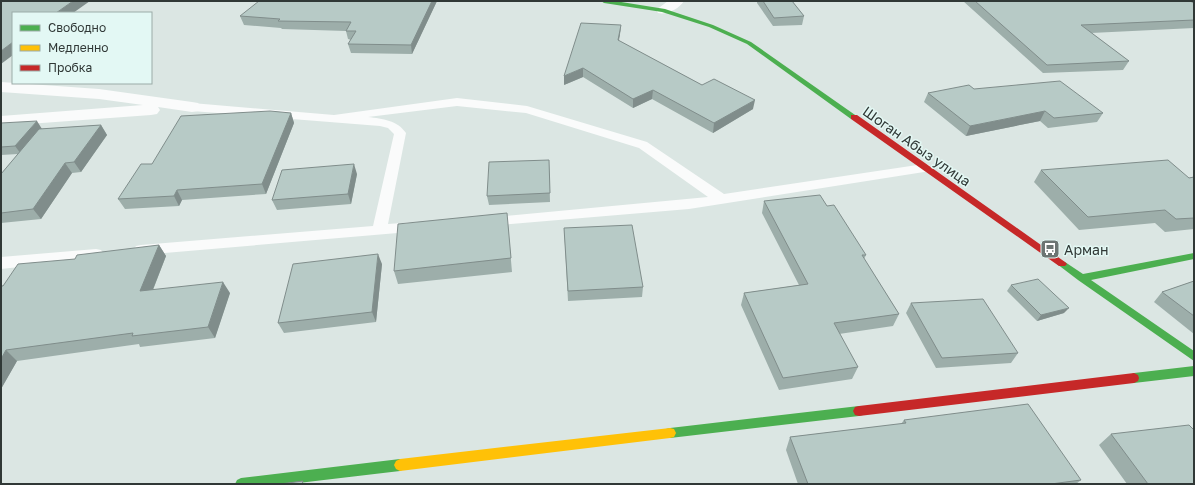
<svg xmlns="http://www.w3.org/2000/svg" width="1195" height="485" font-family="'Golos Text',sans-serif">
<rect width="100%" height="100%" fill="#dbe6e3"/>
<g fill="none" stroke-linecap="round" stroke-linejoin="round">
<!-- lane -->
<path fill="#fafbfb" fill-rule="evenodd" d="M457,98L527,106L647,142L724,194L924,164L929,165L931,168L929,171L924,172L689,209L488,226L483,224L481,221L483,218L708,197L639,148L526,113L457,106L368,117C383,119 397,120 406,133L388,224L416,222L421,223L423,227L421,231L141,255L136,254L133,250L136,246L141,245L373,226L394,134L388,128L380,126L192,111L188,110L186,107L188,104L192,103L334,115Z
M96,249L101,250L104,254L101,258L1,269V257Z"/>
<!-- street -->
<path fill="#fafbfb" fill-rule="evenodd" d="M668,1H684C679,9 667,15 658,13L656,10Z
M1,82L99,89L192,102L198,103L201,107L198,111L192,112L158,107L160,110L157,114L151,115L1,126V116L143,105L99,99L1,92Z"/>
<!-- fast -->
<path fill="#4caf50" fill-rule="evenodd" d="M601,1H615L665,9L713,25L751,42L858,117L857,119H851L747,44L709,27L662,12L604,3Z
M1194,253V259L1091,280L1194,351V361L1078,280L1057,264L1062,261L1065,262L1083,274Z
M1194,366V376L1134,383L1130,381L1129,378L1130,375L1134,373Z
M859,406L863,407L865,411L863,415L859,416L670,438L666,437L664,433L666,429L670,428Z
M400,459L404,461L406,465L404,469L400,471L290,484H235L237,480L241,478Z"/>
<!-- slow -->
<path fill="#ffc107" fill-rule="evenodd" d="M670,428L674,429L676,433L674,437L670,438L400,471L396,469L394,465L396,461L400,459Z"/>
<!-- jam -->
<path fill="#c62828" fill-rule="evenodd" d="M851,115H857L1065,262L1067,264L1065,266H1059L851,119Z
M1134,373L1138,375L1139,378L1138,381L1134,383L859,416L855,415L853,411L855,407L859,406Z"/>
</g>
<!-- wall -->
<path fill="#9daeaa" d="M437,1L412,54L351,53L348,44L351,40L348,39L346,31L282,29L281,28L244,25L240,16Z
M757,1H792L804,16L802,25L773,26L757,3Z
M963,1H1190L1194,3V28L1091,33L1129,61L1123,70L1043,73Z
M621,25L620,34L619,41L702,85L753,109L713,133L652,99L633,108L583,77L564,85Z
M974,89L1103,113L1097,122L1048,128L1040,121L966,136L924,102L928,93Z
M291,113L294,123L266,194L182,200L179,206L125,209L118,199L152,164Z
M1,123L42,129L101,125L107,135L81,172L72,173L41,219L1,223V174L18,154L1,155Z
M549,160L550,202L489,205L487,196Z
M1041,170L1189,178L1194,177V229L1165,232L1155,223L1079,230L1034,182Z
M357,174L351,204L277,210L272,200Z
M764,201L827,206L866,255L864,259L899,314L893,326L839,334L858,367L852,379L779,390L741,305L744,293L799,285L762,213Z
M508,226L512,272L398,284L394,271Z
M564,228L643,287L642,297L568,301Z
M159,245L166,256L153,290L230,293L215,338L140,347L139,344L17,361L1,389V286Z
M382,264L376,322L284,333L278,323Z
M1194,281V334L1154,302L1162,292Z
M1011,285L1064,313L1037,321L1007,291Z
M911,303L1018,353L1011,363L936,368L906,313Z
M904,420L1081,480L1076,484H798L786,450L790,437L901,424Z
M1111,434L1194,484H1127L1099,445Z"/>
<!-- shaded-wall -->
<path fill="#808d8b" d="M73,1H90L73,13H56Z
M432,1H437L412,54L411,45Z
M621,25L620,34L617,48L618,40Z
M13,42V55L1,64V51Z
M583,68V77L564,85V76Z
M653,90L652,99L633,108V99Z
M755,100L753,109L713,133L714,123Z
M1045,111L1040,121L966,136L970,126Z
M291,113L294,123L266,194L262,184Z
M37,121L42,129L21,154L15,146Z
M101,125L107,135L81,172L74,162Z
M65,163L72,173L41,219L33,209Z
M354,164L357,174L351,204L348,194Z
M177,190L182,200L179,206L174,196Z
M159,245L166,256L148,302L140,291Z
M378,254L382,264L376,322L372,312Z
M223,282L230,293L215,338L208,327Z
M1069,308L1064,313L1037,321L1041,315Z
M6,350L17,361L1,389V359Z"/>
<!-- building -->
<path fill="#b7cac6" stroke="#808d8b" d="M1,1H73L56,13H13V42L1,51Z
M259,1H432L411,45L348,44L356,31H346L351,22L278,21L280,19L240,16Z
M763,1H792L804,16L774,18Z
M975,1H1190L1194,3V20L1081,25L1129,61L1047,65Z
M581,23L621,25L618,40L702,85L714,79L755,100L714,123L653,90L633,99L583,68L564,76Z
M1060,81L1103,113L1054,118L1045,111L970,126L928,93L969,85L974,89Z
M270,111L291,113L262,184L177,190L174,196L118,199L141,164H152L181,116Z
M37,121L15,146L1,147V123Z
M101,125L74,162L65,163L33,209L1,213V174L39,129Z
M549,160L550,193L487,196L489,162Z
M1168,160L1189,178L1194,177V218L1176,219L1165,210L1088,217L1041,170Z
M354,164L348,194L272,200L282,170Z
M820,195L827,206L834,205L866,255H862L899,314L834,323L858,367L783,378L744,293L808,284L764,201Z
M507,213L511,258L394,271L398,224Z
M632,225L643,287L568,291L564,228Z
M159,245L140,291L223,282L208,327L132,336L133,333L6,350L1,359V286H3L18,264L75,259L77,255Z
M378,254L372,312L278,323L293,264Z
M1038,279L1069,308L1041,315L1011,285Z
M1194,281V316L1162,292Z
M983,299L1018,353L942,358L911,303Z
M1028,404L1081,480L1051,484H808L790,437L906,423L904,420Z
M1189,425L1194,430V484H1148L1111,434Z
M303,481L302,484H280Z"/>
<!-- icons -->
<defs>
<g id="bus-square" transform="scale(1)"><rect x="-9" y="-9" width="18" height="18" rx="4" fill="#6c7573" stroke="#e3f8f4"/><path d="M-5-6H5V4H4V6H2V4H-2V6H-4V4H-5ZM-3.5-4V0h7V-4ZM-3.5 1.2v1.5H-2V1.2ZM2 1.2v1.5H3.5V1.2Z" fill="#fff"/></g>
</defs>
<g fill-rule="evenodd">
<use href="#bus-square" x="1050" y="249"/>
</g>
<g text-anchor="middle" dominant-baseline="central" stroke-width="3" stroke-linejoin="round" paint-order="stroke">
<!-- street labels -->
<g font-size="14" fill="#303836" stroke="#e3f8f4">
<text transform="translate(917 146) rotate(35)">Шоган Абыз улица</text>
</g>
<!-- poi labels -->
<g font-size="14" fill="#303836" stroke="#e3f8f4" text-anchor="start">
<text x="1064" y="249">Арман</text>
</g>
</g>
<!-- border -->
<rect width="1195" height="485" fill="none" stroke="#303836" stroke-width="4"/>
<!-- legend -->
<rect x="12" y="12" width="140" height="72" fill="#e3f8f4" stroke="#9baba8"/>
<rect x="20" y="25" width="20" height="6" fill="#4caf50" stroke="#9baba8"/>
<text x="48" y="32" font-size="12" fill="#303836">Свободно</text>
<rect x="20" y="45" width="20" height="6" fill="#ffc107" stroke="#9baba8"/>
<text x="48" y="52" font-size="12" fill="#303836">Медленно</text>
<rect x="20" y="65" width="20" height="6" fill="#c62828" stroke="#9baba8"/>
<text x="48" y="72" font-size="12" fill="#303836">Пробка</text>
</svg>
